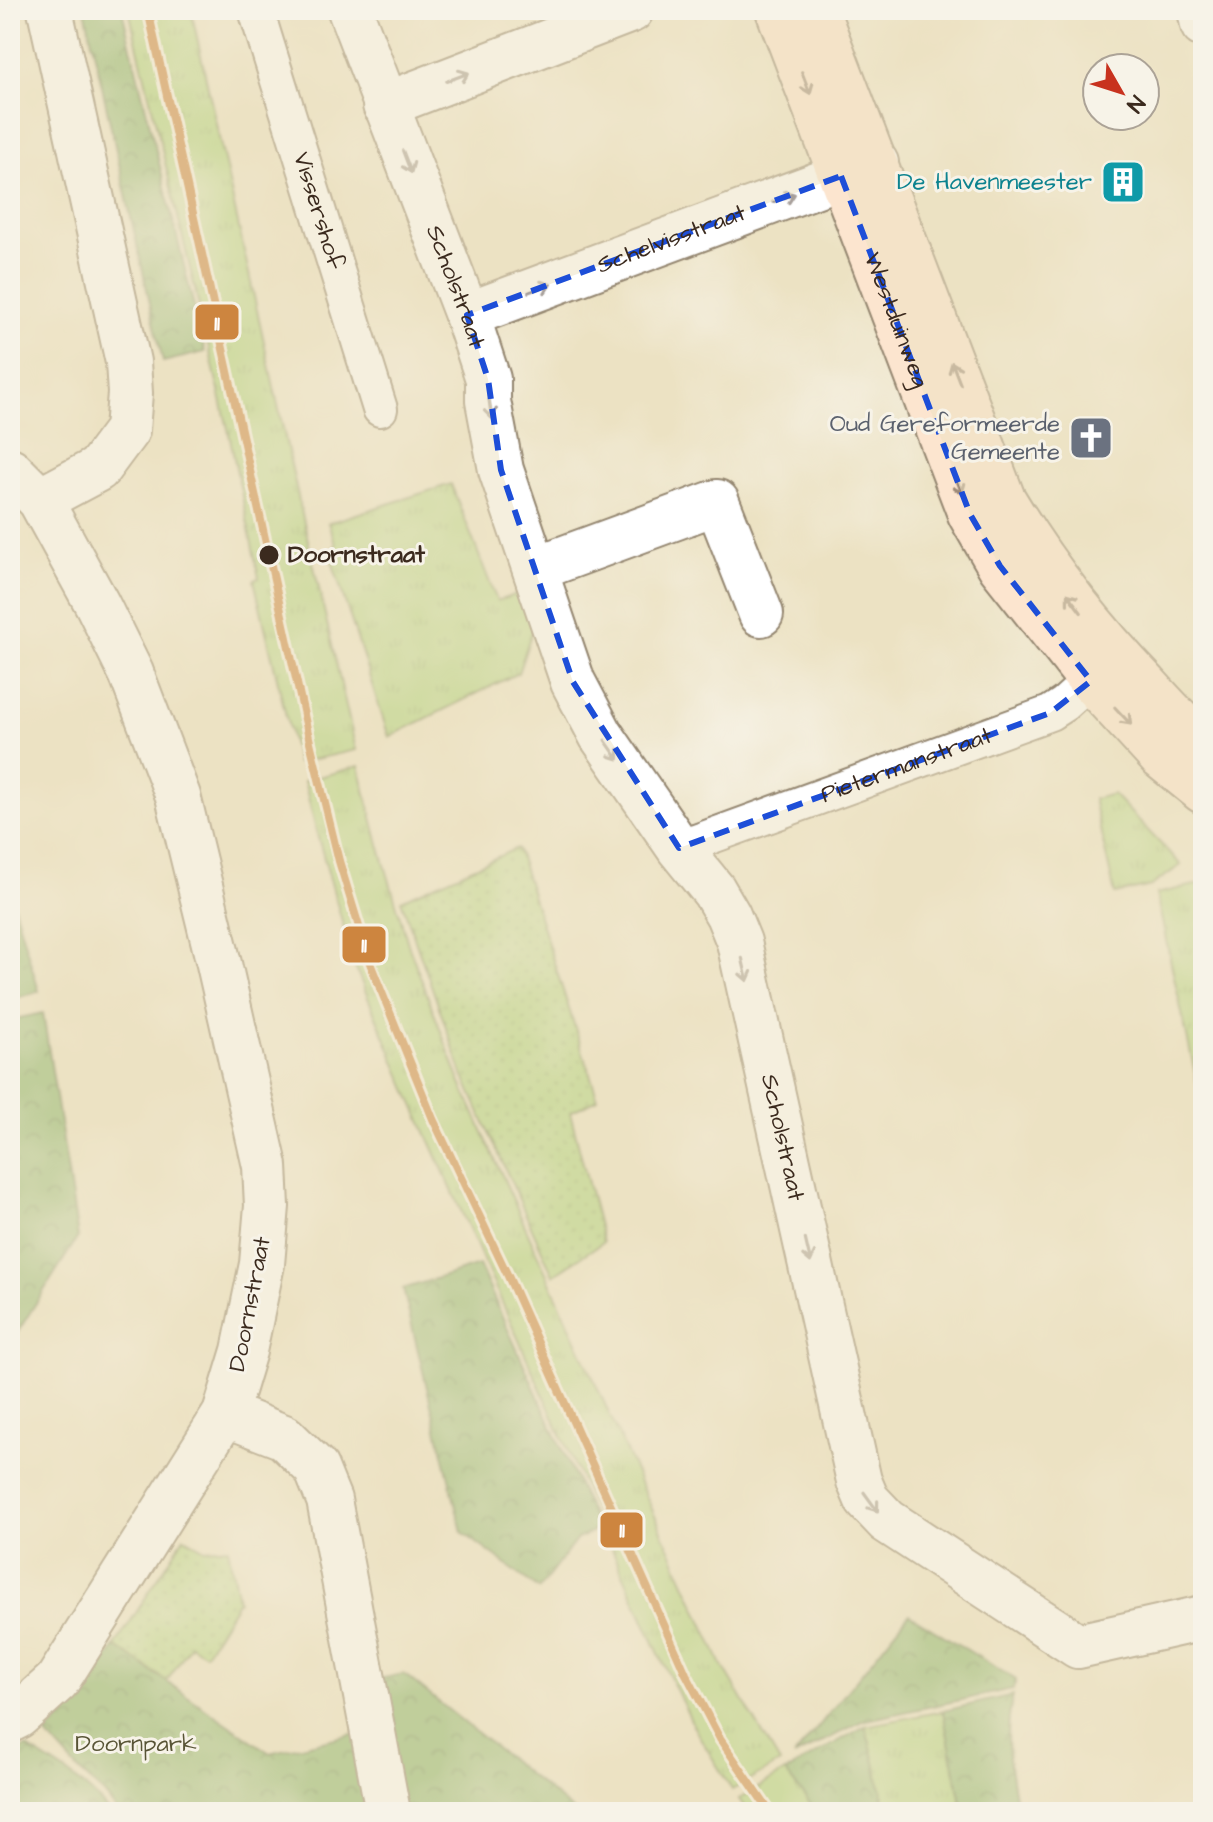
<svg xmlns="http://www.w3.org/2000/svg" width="1213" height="1822" font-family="'Architects Daughter',sans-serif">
<defs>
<pattern id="grass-tufts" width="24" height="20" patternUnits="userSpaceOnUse" patternTransform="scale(2)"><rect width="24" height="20" fill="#aed37c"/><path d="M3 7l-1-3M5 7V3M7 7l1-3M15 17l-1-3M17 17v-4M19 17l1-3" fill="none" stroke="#97b56b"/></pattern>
<pattern id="forest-crowns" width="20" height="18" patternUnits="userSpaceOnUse" patternTransform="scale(2)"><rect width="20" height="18" fill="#8ab56c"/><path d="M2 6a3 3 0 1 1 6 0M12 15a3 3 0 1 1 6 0" fill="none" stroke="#729358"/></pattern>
<pattern id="garden-dots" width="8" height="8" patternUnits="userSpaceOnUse" patternTransform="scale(2)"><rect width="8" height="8" fill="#aed37c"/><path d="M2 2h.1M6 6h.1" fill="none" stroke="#97b56b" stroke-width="1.8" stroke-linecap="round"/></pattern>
</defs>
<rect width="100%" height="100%" fill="#f7f3e8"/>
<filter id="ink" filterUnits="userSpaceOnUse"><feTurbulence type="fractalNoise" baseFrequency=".0125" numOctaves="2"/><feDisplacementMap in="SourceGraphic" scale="16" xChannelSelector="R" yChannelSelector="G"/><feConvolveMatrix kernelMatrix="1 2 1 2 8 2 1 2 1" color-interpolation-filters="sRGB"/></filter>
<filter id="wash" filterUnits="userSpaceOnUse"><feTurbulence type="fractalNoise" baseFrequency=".006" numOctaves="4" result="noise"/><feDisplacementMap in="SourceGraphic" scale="32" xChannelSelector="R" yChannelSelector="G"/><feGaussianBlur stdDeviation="1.8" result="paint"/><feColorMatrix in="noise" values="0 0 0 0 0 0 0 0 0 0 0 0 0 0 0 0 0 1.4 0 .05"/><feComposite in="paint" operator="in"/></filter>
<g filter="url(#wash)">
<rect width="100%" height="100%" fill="#ece2c3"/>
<!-- grass -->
<path fill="url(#grass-tufts)" stroke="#747e4d" stroke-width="2" d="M129,10H191L299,501L356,750L297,763L254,580L259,578L228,429Z
M451,484L497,601L526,591L536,619L518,673L389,737L329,552L336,545L328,523Z
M359,766L378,841L408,944L459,1079L721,1663L780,1763L732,1790L696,1731L659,1654L409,1094L355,967L317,834L304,781Z
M1113,794L1181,865L1151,886L1115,894L1093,799Z
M1199,884L1203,888V1110L1156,894Z
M943,1711L963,1812H886L874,1758L865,1726Z
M785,1772L817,1812H748L739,1799Z"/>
<!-- forest -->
<path fill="url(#forest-crowns)" stroke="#627045" stroke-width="2" d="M85,10H122L205,352L163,362Z
M10,893L39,991L10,1000Z
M43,1013L78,1237L10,1344V1020Z
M479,1265L598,1529L577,1539L539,1589L462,1532L403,1289Z
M909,1614L1016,1680L1013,1689L862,1721L794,1757Z
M115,1646L270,1753L370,1730L386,1812H118L104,1794L80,1772L46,1734L88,1691Z
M404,1674L575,1812H388L362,1682Z
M1013,1695C1003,1735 1010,1772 1018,1812H963L943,1711Z
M865,1726L874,1758L886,1812H817L785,1772Z
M26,1747C59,1767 84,1781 109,1812H73L69,1809L45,1812H10V1757Z"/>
<!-- garden -->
<path fill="url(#garden-dots)" stroke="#747e4d" stroke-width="2" d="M517,848L598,1099L570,1112L603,1242L553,1275L463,1075L401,900Z
M184,1537L205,1549L228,1547L238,1600L205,1654L190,1645L167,1681L115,1646Z"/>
</g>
<g filter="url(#ink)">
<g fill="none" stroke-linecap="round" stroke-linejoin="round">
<!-- pedestrian casing -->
<g stroke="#948670" stroke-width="38">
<g id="pedestrian">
<path id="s1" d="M256,10L380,409"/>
<path id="s2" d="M679,848L1050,713L1064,704L1108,664"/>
</g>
</g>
<!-- minor casing -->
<g stroke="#948670" stroke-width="48">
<g id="minor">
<path id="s3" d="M350,10L467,315L488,379V401L501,470L573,682L601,735L679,848L714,891L728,915L739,942L859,1481L867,1500L887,1521L1078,1646L1203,1618"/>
<path d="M1200,10L1203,25"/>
<path d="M385,105L631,10"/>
<path id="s4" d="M467,315L876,163"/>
<path d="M10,470L40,500L97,604L131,673L178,796L219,964L265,1166L267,1206L262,1264L244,1351L225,1414L57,1681L18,1716L10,1720"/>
<path d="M40,500L98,469L127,430L130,393L128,362L50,10"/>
<path d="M535,569L717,502L761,614"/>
<path d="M225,1414L284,1437L316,1468L329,1500L388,1812"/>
</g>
</g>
<!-- secondary casing -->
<g stroke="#948670" stroke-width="48">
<g id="secondary">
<path id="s5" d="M778,10L970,514L1000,566L1091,681L1161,757L1203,791"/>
<path d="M816,10L1003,499C1044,567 1091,628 1146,685C1164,705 1182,725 1203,741"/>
</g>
</g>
<!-- pedestrian -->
<use href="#pedestrian" stroke="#fff" stroke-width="34"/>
<!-- minor -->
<use href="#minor" stroke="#fff" stroke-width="44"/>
<!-- secondary -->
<use href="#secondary" stroke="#fce5cf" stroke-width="44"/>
<!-- tram-1 casing -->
<g stroke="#f7f3e8" stroke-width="14">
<path id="tram-1" d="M148,10L310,742L339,861L370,963L433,1119L508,1276L686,1674L720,1739L770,1812"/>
</g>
<!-- tram-1 -->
<use href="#tram-1" stroke="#cd853f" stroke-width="8"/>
</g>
<!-- one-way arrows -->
<defs><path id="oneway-shaft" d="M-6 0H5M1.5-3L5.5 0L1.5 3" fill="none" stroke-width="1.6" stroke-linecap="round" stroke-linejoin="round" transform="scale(2)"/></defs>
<g stroke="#a79f9a">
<use href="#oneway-shaft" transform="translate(458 77) rotate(-21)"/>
<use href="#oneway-shaft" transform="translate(407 162) rotate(69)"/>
<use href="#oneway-shaft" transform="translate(784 198) rotate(-20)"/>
<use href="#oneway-shaft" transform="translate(540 288) rotate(-20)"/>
<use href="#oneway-shaft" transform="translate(490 407) rotate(82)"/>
<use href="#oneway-shaft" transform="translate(612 750) rotate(55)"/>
<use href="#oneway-shaft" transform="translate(745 970) rotate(77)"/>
<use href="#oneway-shaft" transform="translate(808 1251) rotate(77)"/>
<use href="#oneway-shaft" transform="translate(871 1502) rotate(54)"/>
</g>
<g stroke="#9c8876">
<use href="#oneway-shaft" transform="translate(806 83) rotate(69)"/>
<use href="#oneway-shaft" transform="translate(956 373) rotate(-111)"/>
<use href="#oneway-shaft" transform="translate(958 483) rotate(69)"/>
<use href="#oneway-shaft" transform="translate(1074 603) rotate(-127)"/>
<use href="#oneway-shaft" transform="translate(1123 716) rotate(47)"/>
</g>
</g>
<!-- marked area -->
<path d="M0 0H1213V1822H0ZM841,176L970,514L1000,566L1091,681L1050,713L679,848L573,682L501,470L488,379L467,315Z" fill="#ece2c3" fill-opacity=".55" fill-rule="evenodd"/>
<path fill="none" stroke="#1d4ed8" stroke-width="6" stroke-dasharray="16 10" stroke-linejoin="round" d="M841,176L970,514L1000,566L1091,681L1050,713L679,848L573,682L501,470L488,379L467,315Z"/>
<!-- icons -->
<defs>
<g id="building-square" transform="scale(2.3)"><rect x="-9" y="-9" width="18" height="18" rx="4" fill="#0f9aa8" stroke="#f7f3e8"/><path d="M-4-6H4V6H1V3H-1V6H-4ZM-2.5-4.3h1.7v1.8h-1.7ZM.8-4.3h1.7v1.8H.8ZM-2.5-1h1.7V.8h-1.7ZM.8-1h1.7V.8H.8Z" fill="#fff"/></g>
<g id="church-square" transform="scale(2.3)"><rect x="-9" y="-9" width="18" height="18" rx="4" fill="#6b7280" stroke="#f7f3e8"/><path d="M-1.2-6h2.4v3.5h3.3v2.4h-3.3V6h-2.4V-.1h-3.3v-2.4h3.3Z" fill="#fff"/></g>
</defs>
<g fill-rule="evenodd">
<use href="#building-square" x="1123" y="182"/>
<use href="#church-square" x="1091" y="438"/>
</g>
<!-- markers -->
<circle fill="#3b2a1e" stroke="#f7f3e8" stroke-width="3" cx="269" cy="555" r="11"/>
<g text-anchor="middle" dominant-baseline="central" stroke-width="6" stroke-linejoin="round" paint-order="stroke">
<!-- culture labels -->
<g font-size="24" fill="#0d838f" stroke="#f7f3e8" text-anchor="end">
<text x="1092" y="182">De Havenmeester</text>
</g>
<!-- street labels -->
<g font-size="24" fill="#3b2a1e" stroke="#f7f3e8">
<text stroke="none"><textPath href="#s1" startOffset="210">Vissershof</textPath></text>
<text stroke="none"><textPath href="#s4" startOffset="218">Schelvisstraat</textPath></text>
<text stroke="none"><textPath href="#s3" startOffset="296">Scholstraat</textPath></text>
<text stroke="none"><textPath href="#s5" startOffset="332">Westduinweg</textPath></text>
<text stroke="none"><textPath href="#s2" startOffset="242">Pietermanstraat</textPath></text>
<text stroke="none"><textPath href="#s3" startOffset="1220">Scholstraat</textPath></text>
<text transform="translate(250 1304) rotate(-79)">Doornstraat</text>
</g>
<!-- worship labels -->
<g font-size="24" fill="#5b616d" stroke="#f7f3e8" text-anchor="end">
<text x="1060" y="424">Oud Gereformeerde<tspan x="1060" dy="28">Gemeente</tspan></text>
</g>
<!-- stop labels -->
<g font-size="24" font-weight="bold" fill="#3b2a1e" stroke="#f7f3e8" text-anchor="start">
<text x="288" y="555">Doornstraat</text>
</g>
<!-- park labels -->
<g font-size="24" fill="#585436" stroke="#f7f3e8">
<text x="136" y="1744">Doornpark</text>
</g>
</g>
<g stroke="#f7f3e8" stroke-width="3">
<rect x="194" y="303" width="46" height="38" rx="8" fill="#cd853f"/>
<rect x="341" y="925" width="46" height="39" rx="8" fill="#cd853f"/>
<rect x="599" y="1511" width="45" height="38" rx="8" fill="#cd853f"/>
</g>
<g font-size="22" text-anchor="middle" font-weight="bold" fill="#fff">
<text x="217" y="330">11</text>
<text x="364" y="952">11</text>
<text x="622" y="1537">11</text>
</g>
<!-- margin -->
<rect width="1213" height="1822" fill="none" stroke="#f7f3e8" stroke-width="40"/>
<!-- north arrow -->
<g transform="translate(1121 92) rotate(129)"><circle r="38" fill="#f7f3e8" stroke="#aca397" stroke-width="2"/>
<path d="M0-6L14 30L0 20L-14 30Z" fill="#c8321e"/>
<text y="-12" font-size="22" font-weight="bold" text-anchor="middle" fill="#3b2a1e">N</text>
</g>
</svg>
